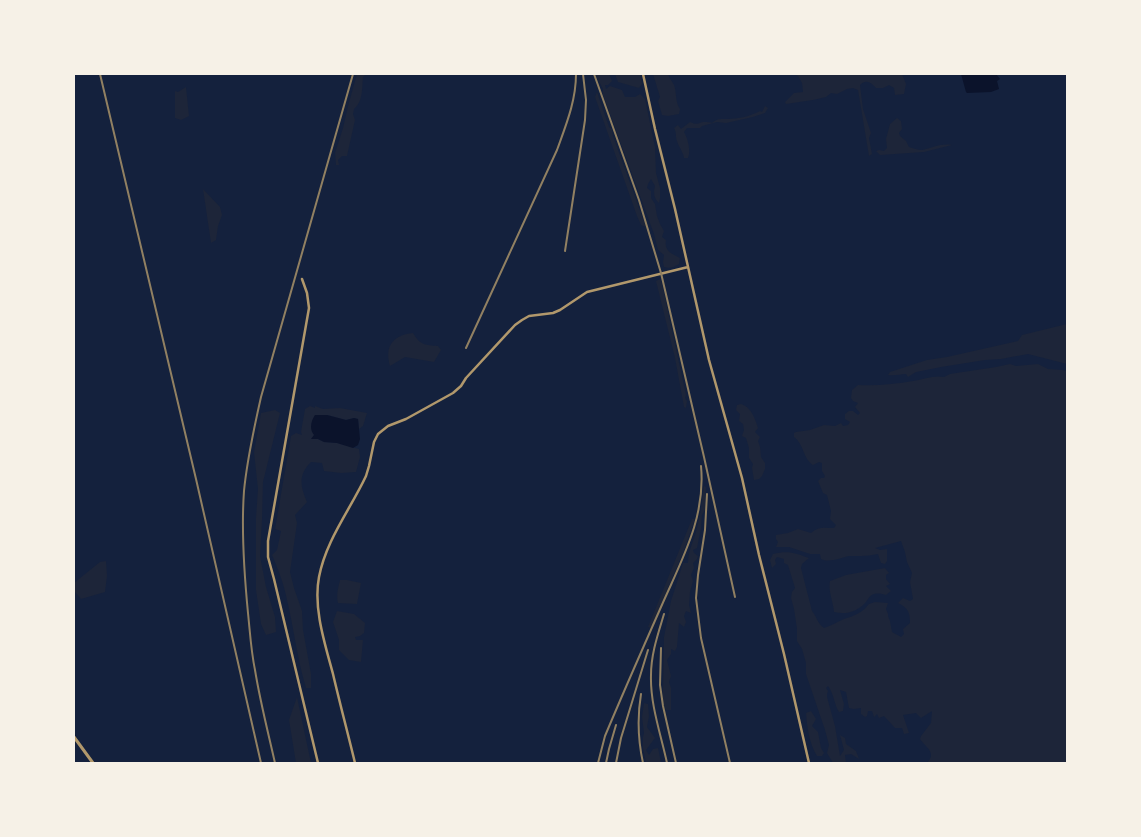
<svg xmlns="http://www.w3.org/2000/svg" width="1141" height="837" font-family="Inter,sans-serif">
<rect width="100%" height="100%" fill="#14213d"/>
<!-- green -->
<path fill="#1d2539" d="M357,74H366L363,77C362,88 363,102 354,109L353,114L355,120L347,156H342L338,160L339,165H336L335,153L343,128L348,106Z
M595,74H609L612,81L608,85H605L606,89L610,86L622,90L625,97H635L640,94L645,99L655,147L656,173L660,188V198L659,203C654,199 653,193 655,186L651,179L648,184L647,188L651,191V198L655,204L657,216L660,224L664,231L662,237L666,240C664,251 671,253 680,258L679,264C674,267 670,269 664,267L663,262L664,255L658,250L654,234L603,95V89Z
M615,74H640L642,84L639,88L618,82Z
M653,74H668C669,78 672,81 674,85C677,93 675,102 680,109L679,114L668,116L662,115L658,101L660,97Z
M794,74H902L906,84L904,94L895,95L894,88L889,85L883,88H876C871,82 866,79 860,85L863,109L871,133L869,138L872,154L869,156L858,90L853,88L847,89L837,94L831,93L826,97L813,100L786,104L785,102L794,93L803,92L802,83L798,76Z
M186,87L189,116L181,120L175,118V91L178,92Z
M597,92L609,127L612,129L613,136L646,227L641,225L637,216L595,97Z
M765,106L768,108L765,113L753,117L726,123L717,122L702,126L700,128H687L684,132C688,139 691,151 688,158H684C683,151 679,148 677,141C675,136 677,133 674,128L678,125L681,129L690,122C699,126 698,122 705,122C707,122 710,122 712,123C717,118 721,119 727,119C738,119 751,116 760,111L762,112Z
M897,118L901,121L902,129L899,133L900,136L906,141L909,147C913,148 918,150 922,150C932,148 941,143 952,145L924,152L880,155L876,151L879,150L884,151L887,148L886,139L890,124Z
M203,189L220,207L222,215L218,226L216,240L211,243Z
M660,279L662,284L686,395L685,398L687,401L686,408L684,407L675,358L656,281Z
M1067,324V364L1028,354L1001,359L985,360L941,367L916,372L908,377L906,374C900,374 895,376 888,375L890,372L927,360L947,357L1018,341L1022,335Z
M413,333C420,345 425,345 438,346L441,350L434,362L405,357L390,366C384,346 393,335 413,333Z
M1010,364L1016,366L1038,364L1048,369L1062,370L1067,371V763H927C937,752 926,748 920,739L921,736L931,723L932,711L921,718L916,713L903,715L909,733L904,734L902,728H895L884,716L879,718L877,714L874,717L872,711H868L867,716L865,717L861,714V708L854,709L849,708L846,692L840,690L844,704L843,711L839,712C834,704 834,694 828,686L826,688L828,691L827,694V697L835,726L840,756L844,750L840,735L845,738L846,744L856,751L859,759L851,754L845,755L846,763H833L827,753L829,745L825,730L806,674V663L802,649L797,641V629L794,609L791,598L792,592L795,588L788,565L784,563V559L777,557L775,560L776,564L772,568L770,560L773,554C788,550 796,553 809,558L802,564L801,568L812,611C817,617 817,623 824,628C830,626 837,622 844,619C854,616 862,613 869,604L875,602L888,603L886,609L888,614V616L890,621L892,632L901,637L904,634L903,629L910,623C910,612 908,608 898,603L903,598L910,601L913,599L910,582L912,573L907,562L905,552L901,541L875,548L880,550L887,549V561L885,564L881,563L878,554C872,555 867,556 861,556C858,556 853,556 849,556C841,558 829,563 821,559L820,554H810L789,547H776L778,542L776,539V535L788,533L798,529L811,533C819,526 825,528 834,528L836,525L830,519L831,511L827,495L823,493L818,481L821,478H824L825,476L822,471V463L819,462L813,465C803,459 804,444 794,437V433L796,432L810,430L824,425L835,426L841,423L843,426L848,425L850,422L845,419V414L849,411H853L858,415L860,413L855,407L858,403L853,401L851,398L852,390L858,385C876,386 896,384 913,381C924,379 934,375 944,377L950,374L996,367Z
M741,404C751,407 755,418 758,428L755,432L760,437L758,441L760,447L761,457L765,463V469L762,476L759,479L754,480L752,468L753,464L749,458V448L746,438L742,436L744,430L743,424L739,421L740,414L736,410L737,405Z
M310,406L315,408V406L323,409L340,408L367,413L363,426L359,429L358,419L354,418L346,420L327,415H315L314,435L312,439H318L324,442L337,443L359,449L360,457L356,472L341,473L324,471L322,463L311,462C298,475 300,486 307,502L295,515L297,523L290,572L294,588L302,611L303,630L311,674V688H306C297,658 294,629 287,600C284,584 278,569 272,555L277,550L281,531L275,529L291,436L296,433L302,435L301,432L305,409Z
M275,410L280,413L263,482L262,520L260,556L266,587L275,617L276,632L266,635L261,624L256,590V518L258,489L254,452L261,413Z
M704,486L706,487L705,510L702,515L701,528L697,548L693,550L694,553L698,556L697,559L693,563L694,568L691,575L693,581L690,592L689,605L691,613L686,611L684,616L686,622L684,627L679,623L677,647L675,651L671,649V654L667,660L671,676L669,682L671,688V710H666L663,704V688L664,637L671,601L683,563H688C688,551 693,543 696,532C700,517 702,501 704,486Z
M692,519H695L683,553L651,628L648,627Z
M106,561L107,576L105,592L81,599L74,591V583L100,562Z
M885,568L889,573L886,575V579L890,584L886,586L891,591L886,595C883,594 878,593 874,594C870,595 868,599 866,602C857,612 846,615 834,612C833,601 828,591 830,581L846,575Z
M340,580H347L361,583L357,604L338,603C336,596 338,588 340,580Z
M337,611L354,614L365,623L364,633L360,636L355,637L356,640H363L361,662L349,660L339,650V640L333,622Z
M297,697L311,763H296L289,720Z
M644,703L648,704L649,716L647,727L655,738L646,750L649,755L653,749L658,748L661,763H646L643,748V737L644,733L642,717Z
M811,711L816,719L812,726L818,732L821,748L824,753L822,756H817C809,743 807,727 806,713Z"/>
<!-- water -->
<path fill="#0b132b" d="M961,74H996L1000,79L997,81L999,89L991,92L967,93L966,92Z
M315,415H327L346,420L354,418L358,419L360,439L358,445L353,448L337,443L324,442L318,439H311L314,435C309,429 311,421 315,415Z"/>
<g fill="none" stroke-linecap="round" stroke-linejoin="round">
<!-- minor -->
<path stroke="#b1986c" stroke-width="2.5" d="M643,74L655,129L675,209L709,360L742,478L759,555L784,654L809,763
M302,279L307,293L309,308L268,541V557L274,579L318,763
M355,763C348,734 340,704 333,674C325,644 313,608 319,577C326,540 350,510 366,476L369,466L374,442L378,434L388,426L406,419L453,393L461,386L466,378L515,325L522,320L529,316L553,313L560,310L587,292L688,267"/>
<!-- tertiary -->
<path stroke="#b1986c" stroke-width="3" d="M74,737L93,763"/>
<!-- rail -->
<path stroke="#918062" stroke-width="2" d="M100,74L196,479L261,763
M594,74L639,200L661,273L704,457L735,597
M565,251L585,120L586,100L583,74
M466,348L557,150C566,125 576,101 576,74
M707,494L705,530L698,575L696,598L701,638L730,763
M664,614C658,634 651,654 651,675C650,704 661,735 667,763
M661,648L660,685L663,706L676,763
M641,694C637,718 638,740 643,763
M275,763C268,732 260,701 255,670C251,651 250,632 248,613C244,572 241,532 244,491C247,459 254,428 261,397L353,74
M598,763L605,736C623,693 642,650 661,607C681,561 706,518 701,466
M606,763L609,749L616,725
M616,763L621,738L648,650"/>
</g>
<!-- border -->
<rect width="1141" height="837" fill="none" stroke="#f6f1e7" stroke-width="150"/>
</svg>
